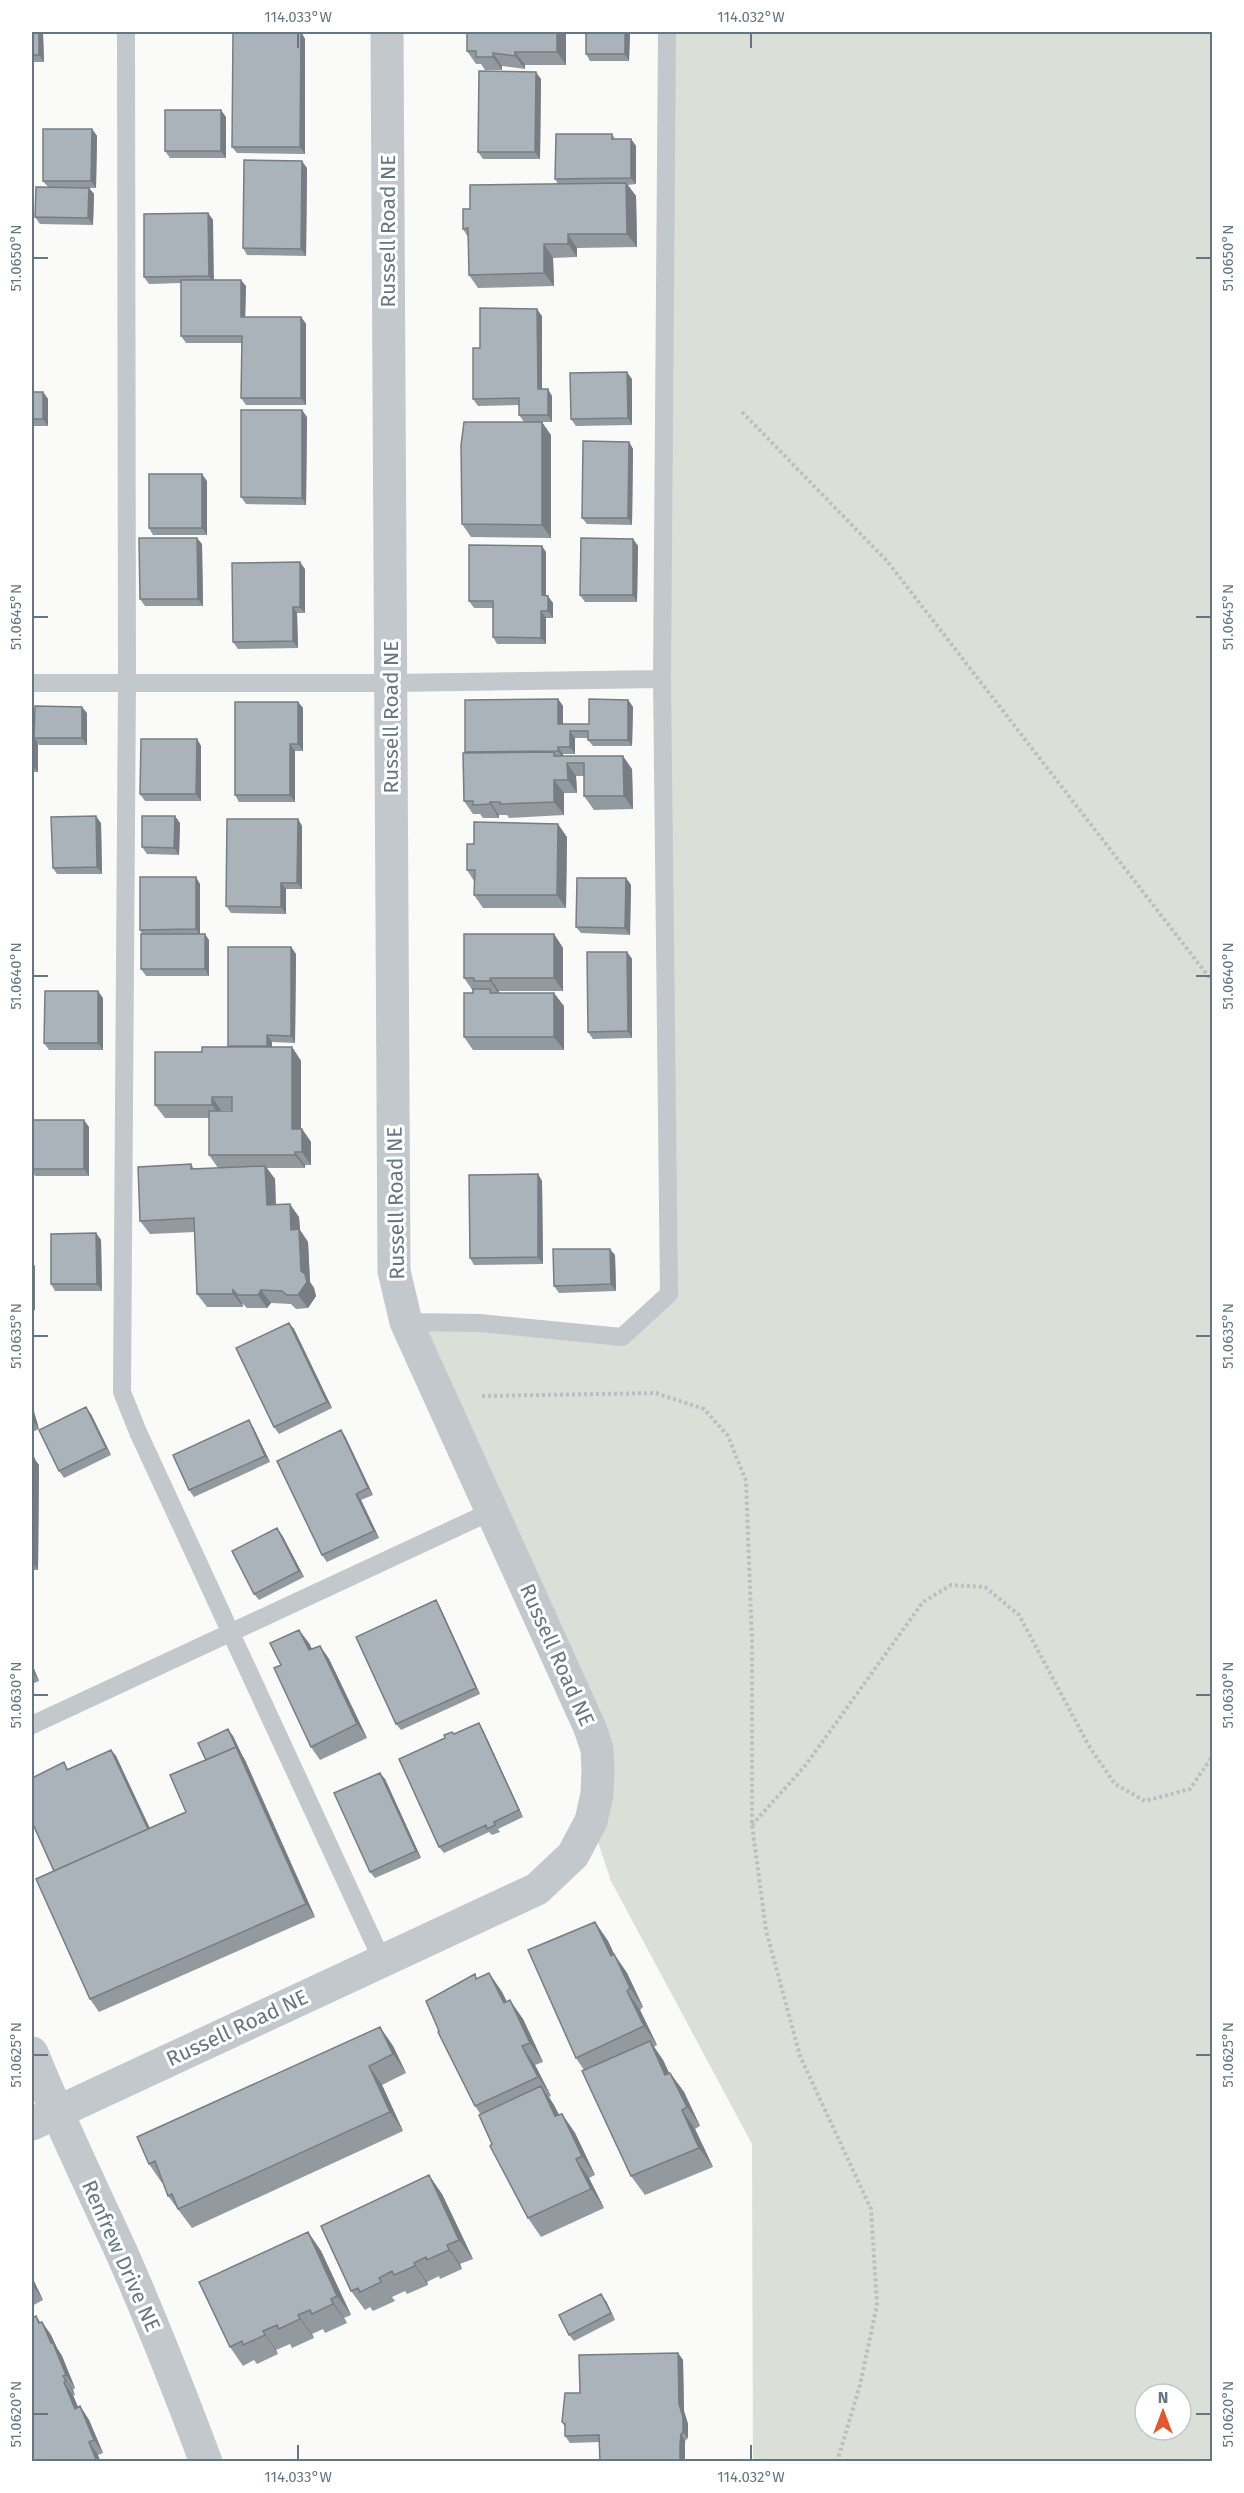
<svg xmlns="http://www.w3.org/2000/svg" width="1244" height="2493" font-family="'Fira Sans',sans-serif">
<rect width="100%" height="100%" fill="#fafaf8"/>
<!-- green -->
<path fill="#dadfd7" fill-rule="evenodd" d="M667,32H1212V2461H753L752,2144L611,1881L591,1821L598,1771L406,1322L622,1337L669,1294ZM1145,2394H1181V2430H1145Z"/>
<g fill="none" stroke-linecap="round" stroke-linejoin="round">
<!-- path -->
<path stroke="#bbbfc2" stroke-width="4" stroke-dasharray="3 3" stroke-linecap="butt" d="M742,412L887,561L1212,981
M482,1396L656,1393L704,1409L728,1436L746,1481L752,1642V1825L766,1930L800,2056L871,2209L877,2305L860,2385L837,2462
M752,1825L805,1766L923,1602L951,1585L985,1587L1019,1615L1089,1746L1115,1784L1145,1801L1190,1789L1212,1757"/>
<!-- service -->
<path stroke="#c3c8cc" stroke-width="18" d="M126,32L127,682L122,1392L138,1432L382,1960
M32,683H391L662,679
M406,1322L480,1323L622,1337L669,1294L662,679L667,32
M32,1725L492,1511"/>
<!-- minor -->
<path stroke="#c3c8cc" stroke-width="33" d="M32,2053C59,2120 90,2184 120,2249C151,2319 179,2390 206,2462
M32,2124L537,1889L573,1855L591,1821L597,1794L598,1771L597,1749L590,1728L406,1322L394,1271L387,32"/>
</g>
<!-- wall -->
<path fill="#929a9f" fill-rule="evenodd" d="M32,32L43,34L44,62H32Z
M301,32L305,39V154L237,153L232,147Z
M566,32V65H525V69L502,66V70H485L481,64H476L467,51Z
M586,32H630L629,61H590L586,54Z
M541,79L540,159H483L478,152Z
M226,117V158H170L165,151Z
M92,129L97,136L96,188H89L94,194L93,225L40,224L35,217L48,187L43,181Z
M612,134L615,139H631L636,146V184L628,185L636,196L637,247L577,248V257L553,258L554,286L478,288L469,275L468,237L463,229L470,209L558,184L555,179Z
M307,168L306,256L247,255L243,248Z
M208,213L213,220V280L246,286L245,317H301L306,324V405H246L241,398L242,343H186L181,336V283L149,284L144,277Z
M542,316V389L552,396V422H524L519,415V405L478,406L473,399L480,348Z
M632,379V425L576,426L571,419Z
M32,392H43L48,399V426H32Z
M307,417L306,505L246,504L241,497Z
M551,435V538L471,537L462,524Z
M629,442L633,449L632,525L587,524L582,518Z
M207,481V535H153L149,528Z
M633,539L638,546L637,602H585L580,595Z
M202,544L203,606H145L140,599Z
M546,552V596L553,603V618H546V644H497L493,637V608H474L469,601Z
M305,569V613H297L298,648L238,649L233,642Z
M558,699L563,706V724H589L628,700L633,707L632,746H593L588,740V738H575V754H563V756L632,769L633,809L594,810L584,796V776H576L577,793H564V815L509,818L507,815H499V818H483L480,814H473L464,801L465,753Z
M298,702L303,708V751H295V802H239L235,795Z
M87,713V745H39L38,743V772H32V720L35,722Z
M197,739L201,746V801H145L140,794Z
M298,819L302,826V889H286V914L231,913L226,906Z
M101,823L102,874H57L53,868Z
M180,823L179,855L147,854L142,847Z
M567,837L566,908H483L474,895V881L467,870Z
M626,878L631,885L630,935L581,933L576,927Z
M200,884V934L209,940V976H146L141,969L142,934L140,930Z
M554,934L563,948V991H499V993L564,1006V1050H473L464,1037L473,991L464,978Z
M291,947L296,954L295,1043L272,1042V1047H292L301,1061V1129H302L311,1142V1165H305V1168H267L275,1179L276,1204L299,1217L300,1230L308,1242L310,1282L314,1288L316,1296L308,1308L296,1309L291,1304L271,1303L267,1308H247L242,1303L243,1307H207L197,1294L195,1232L150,1234L140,1221L191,1164L194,1169L218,1168L209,1155V1118H165L155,1105L202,1052L229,1047L228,1046ZM221,1110H232V1111H221Z
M627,952L632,959V1038L593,1039L588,1032Z
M103,998V1050H49L44,1043Z
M32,1120L89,1127V1176H35L32,1171Z
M538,1174L542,1181L543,1264L474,1265L470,1258Z
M96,1233L101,1240L102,1291H55L51,1284Z
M615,1255L616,1291L559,1293L554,1286Z
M289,1323L294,1329L332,1408L279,1434L274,1427Z
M32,1405L39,1429L32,1432Z
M91,1414L111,1455L64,1478L59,1471Z
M253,1427L270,1462L194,1497L189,1490Z
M345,1436L373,1495L361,1500L379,1538L327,1562L322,1555Z
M32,1458L39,1465L38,1570H32Z
M282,1535L304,1577L259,1600L254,1594Z
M440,1607L480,1694L401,1730L396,1724Z
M309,1643L312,1649L320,1646L329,1659L367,1738L320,1760L311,1747L281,1665Z
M32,1664L39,1681L32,1684Z
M483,1730L523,1817L498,1829L500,1832L492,1835L489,1832L444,1853L439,1847L454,1734Z
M233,1736L242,1755L245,1760L315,1917L99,2012L90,1999L64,1762L68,1769L111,1750L116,1756L150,1828L186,1812L206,1760Z
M385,1779L421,1858L375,1878L370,1872Z
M595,1922L608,1941L614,1954L627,1973L643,2007L640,2010L657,2045L654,2047L663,2060L669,2073H670L684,2092L700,2126L695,2129L713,2167L645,2195L631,2176L584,2070L576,2058Z
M489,1973L502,1992L507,2002L523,2019L543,2062L535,2065L551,2096L549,2097L554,2105L559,2115L562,2114L575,2133L595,2175L589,2178L604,2208L541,2237L528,2218L492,2144L481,2115L475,2106L439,2031L478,1978Z
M380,2027L393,2046L406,2073L382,2085L403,2131L192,2228L168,2196L163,2182L162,2183L149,2164Z
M442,2194L473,2259L460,2264L462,2269L440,2279L439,2276L427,2282L428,2285L407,2294L405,2291L392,2297L395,2301L373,2311L370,2307L365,2310L351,2291Z
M308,2232L321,2251L351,2315L344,2318L347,2323L325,2333L323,2329L312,2334L314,2338L292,2348L290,2344L276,2350L278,2354L257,2364L254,2360L243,2366L230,2347Z
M32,2277L43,2300L32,2306Z
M606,2301L615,2320L574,2341L569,2335Z
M40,2322H42L51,2335L57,2348L62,2356L75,2388L73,2390L75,2395H73L78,2407L80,2406L89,2420L103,2453L98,2455L32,2462Z
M678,2353L683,2360L684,2411L688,2424V2438L685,2441V2462H600L599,2442L570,2443L565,2436V2427L562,2422L580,2393Z"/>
<!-- shaded-wall -->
<path fill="#777d82" d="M39,32H41L43,34L44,62L39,55Z
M301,32L305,39V154L300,147Z
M557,32H566V65L557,52Z
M625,32H630L629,61L625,54Z
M515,52L525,65V69L515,56Z
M493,53L502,66V70L493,57Z
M536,72L541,79L540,159L535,152Z
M221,110L226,117V158L221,151Z
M92,129L97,136L96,188L91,181Z
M631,139L636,146V184L631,178Z
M302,161L307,168L306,256L301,249Z
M626,183L636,196L637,247L627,234Z
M89,188L94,194L93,225L88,218Z
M208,213L213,220L214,283L209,276Z
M568,234L577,248V257L568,244Z
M544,244L553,258L554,286L544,273Z
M241,280L246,286L245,324L241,317Z
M537,309L542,316V396L538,389Z
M301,317L306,324V405L301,398Z
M627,372L632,379V425L628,418Z
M548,389L552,396V422L548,415Z
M43,392L48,399V426L43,419Z
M302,410L307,417L306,505L302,498Z
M542,422L551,435V538L542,525Z
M629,442L633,449L632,525L628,518Z
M202,474L207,481V535L202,528Z
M197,538L202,544L203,606L198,599Z
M633,539L638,546L637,602L633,595Z
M542,546L546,552V602L542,595Z
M300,562L305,569V613L300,607Z
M548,596L553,603V618L548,611Z
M293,607L297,613L298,648L293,641Z
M541,611L546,618V644L541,638Z
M558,699L563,706V731L558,724Z
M628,700L633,707L632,746L628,740Z
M298,702L303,708V751L298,744Z
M82,707L87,713V745L82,738Z
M33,720L38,726L34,738L38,743V772L33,765Z
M570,731L575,738V754L570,747Z
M197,739L201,746V801L196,794Z
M290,744L295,751V802L290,795Z
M558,747L563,754V758L558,751Z
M623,756L632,769L633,809L624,796Z
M567,763L576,776L577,793L568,780Z
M554,780L564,793V815L554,802Z
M490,802L499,815V818L490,804Z
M96,816L101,823L102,874L97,867Z
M175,816L180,823L179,855L174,848Z
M298,819L302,826V889L297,883Z
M558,824L567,837L566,908L557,895Z
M196,877L200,884V936L196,929Z
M626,878L631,885L630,935L625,928Z
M281,883L286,889V914L281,907Z
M205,934L209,940V976L205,969Z
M554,934L563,948V991L554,978Z
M291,947L296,954L295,1043L291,1036Z
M627,952L632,959V1038L628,1031Z
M490,978L499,991V994L490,981Z
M98,991L103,998V1050L98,1043Z
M554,993L564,1006V1050L554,1037Z
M267,1035L272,1042V1053L267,1046Z
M292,1047L301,1061V1142L292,1129Z
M212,1097L221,1110V1118L212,1105Z
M84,1120L89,1127V1176L84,1169Z
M302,1129L311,1142V1165L302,1152Z
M295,1152L305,1165V1168L295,1155Z
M265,1166L275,1179L276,1218L267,1205Z
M538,1174L542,1181L543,1264L538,1257Z
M290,1204L299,1217L300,1230L308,1242L310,1282L314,1288L316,1296L308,1308L298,1295L301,1271L291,1230Z
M96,1233L101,1240L102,1291L97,1284Z
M610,1249L615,1255L616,1291L611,1284Z
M32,1262L35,1266V1311L32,1307Z
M233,1290L242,1303L243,1307L233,1294Z
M261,1290L271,1303L267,1308L258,1295Z
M289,1323L294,1329L332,1408L327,1402Z
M32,1405L39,1429L34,1422L32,1413Z
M86,1407L91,1414L111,1455L106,1448Z
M249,1420L253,1427L270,1462L265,1456Z
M341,1430L345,1436L373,1495L368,1488Z
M34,1458L39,1465L38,1570L33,1563Z
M356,1494L361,1500L379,1538L374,1531Z
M277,1528L282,1535L304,1577L299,1571Z
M436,1600L440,1607L480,1694L476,1688Z
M299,1630L309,1643L319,1664L309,1650Z
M320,1646L329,1659L367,1738L357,1724Z
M32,1664L39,1681L34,1674L32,1668Z
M479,1723L483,1730L523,1817L519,1810Z
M228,1729L233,1736L242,1755L245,1760L315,1917L306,1904Z
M111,1750L116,1756L154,1838L149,1831Z
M380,1773L385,1779L421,1858L416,1851Z
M595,1922L608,1941L624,1975L611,1956Z
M614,1954L627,1973L643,2007L630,1988Z
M489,1973L502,1992L517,2022L504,2003Z
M627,1991L640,2010L657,2045L644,2026Z
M510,2000L523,2019L543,2062L530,2043Z
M380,2027L393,2046L406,2073L393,2054Z
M650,2041L663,2060L679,2094L665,2075Z
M522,2046L535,2065L551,2096L538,2077Z
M369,2066L382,2085L403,2131L390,2112Z
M670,2073L684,2092L700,2126L687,2107Z
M541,2086L554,2105L569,2135L555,2116Z
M682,2110L695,2129L713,2167L699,2148Z
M562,2114L575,2133L595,2175L582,2156Z
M576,2159L589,2178L604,2208L591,2189Z
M429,2175L442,2194L473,2259L459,2240Z
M308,2232L321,2251L351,2315L337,2296Z
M447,2245L460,2264L462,2269L449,2250Z
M414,2263L427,2282L428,2285L415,2266Z
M32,2277L43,2300L34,2287L32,2283Z
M601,2294L606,2301L615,2320L611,2313Z
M331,2299L344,2318L347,2323L333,2304Z
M298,2315L312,2334L314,2338L300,2319Z
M36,2316L44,2328L42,2322L51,2335L57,2348L62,2356L75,2388L66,2375L39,2323Z
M263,2331L276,2350L278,2354L265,2335Z
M678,2353L683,2360L684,2411L688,2424V2438L683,2432L679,2404Z
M63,2376L73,2390L75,2395L66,2381Z
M64,2382L73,2395L84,2422L75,2409Z
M80,2406L89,2420L103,2453L94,2440Z
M681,2434L685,2441V2462H680Z
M89,2442L98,2455L101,2462H97Z"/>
<!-- building -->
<path fill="#aab3b9" stroke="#777d82" stroke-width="1.5" d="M32,32H39V55H32Z
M233,32H301L300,147H232Z
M467,32H557V52H515V56L493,53V57H476V51H467Z
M586,32H625V54H586Z
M479,71L536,72L535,152H478Z
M165,110H221V151H165Z
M43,129H92L91,181H43Z
M556,134H612V139H631V178L555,179Z
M244,160L302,161L301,249L243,248Z
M626,183L627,234H568V244H544V273L469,275L468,228L463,229V209H470V185Z
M36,187L89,188L88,218L35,217Z
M208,213L209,276L144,277V214Z
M181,280H241V317H301V398H241L242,336H181Z
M480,308L537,309L538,389H548V415H519V398L473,399V348H480Z
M627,372L628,418L571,419L570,373Z
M32,392H43V419H32Z
M241,410H302V498L241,497Z
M464,422H542V525L462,524L461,445Z
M583,441L629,442L628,518H582Z
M149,474H202V528H149Z
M139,538H197L198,599H140Z
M581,538L633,539V595H580Z
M469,545L542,546V595L548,596V611H541V638L493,637V601H469Z
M300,562V607H293V641L233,642L232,563Z
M558,699V724H589V699L628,700V740H588V731H570V747H558V751L465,752V700Z
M235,702H298V744H290V795H235Z
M35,706L82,707V738H34Z
M32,720H33V765H32Z
M141,739H197L196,794H140Z
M554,752V756H623L624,796H584V763H567L568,780H554V802L500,804V802H490V804L473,805V801H464L463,753Z
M96,816L97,867L53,868L51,817Z
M142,816H175L174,848L142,847Z
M227,819H298L297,883H281V907L226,906Z
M474,822L558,824L557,895H474L475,870H467V844H474Z
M140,877H196V929L140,930Z
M577,878H626L625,928L576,927Z
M141,934H205V969H141Z
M464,934H554V978H490V981H474V978H464Z
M228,947H291V1036L267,1035V1046H228Z
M587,952H627L628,1031L588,1032Z
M473,989H490V993H554V1037H464V993H473Z
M45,991H98V1043H44Z
M202,1047H292V1129H302V1152H295V1155H209V1111H232V1097H212V1105H155V1052H202Z
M32,1120H84V1169H32Z
M191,1164V1169L265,1166L267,1205L290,1204L291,1230L299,1229L301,1271L305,1274L307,1282L298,1295H287L282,1291L261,1290L258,1295H238L233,1290V1294H197L194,1218L140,1221L138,1167Z
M538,1174V1257L470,1258L469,1175Z
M96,1233L97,1284H51V1234Z
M553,1249H610L611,1284L554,1286Z
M289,1323L327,1402L274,1427L236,1348Z
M86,1407L106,1448L59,1471L39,1430Z
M32,1413L34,1422L32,1423Z
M249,1420L265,1456L189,1490L173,1455Z
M341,1430L368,1488L356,1494L374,1531L322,1555L277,1461Z
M32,1458H34L33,1563H32Z
M277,1528L299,1571L254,1594L232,1551Z
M436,1600L476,1688L396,1724L356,1637Z
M299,1630L309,1650L320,1646L357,1724L311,1747L274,1668L281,1665L270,1643Z
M479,1723L519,1810L494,1822L495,1825L487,1829L486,1825L439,1847L399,1759L445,1738L444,1735L452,1732L454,1734Z
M228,1729L237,1749L236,1747L206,1760L198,1743Z
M236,1747L306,1904L90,1999L36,1879L186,1812L170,1775Z
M111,1750L148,1829L54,1871L32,1822V1778L64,1762L67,1770Z
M380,1773L416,1851L370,1872L334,1793Z
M595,1922L611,1956L614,1954L630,1988L627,1991L644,2026L576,2058L528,1950Z
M489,1973L504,2003L510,2000L530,2043L522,2046L538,2077L475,2106L438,2032L439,2031L426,2001L475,1974L476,1979Z
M380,2027L393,2054L369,2066L390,2112L178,2209L172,2194L168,2196L155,2161L149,2164L137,2137Z
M650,2041L665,2075L670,2073L687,2107L682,2110L699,2148L631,2176L582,2071Z
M541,2086L555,2116L562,2114L582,2156L576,2159L591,2189L528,2218L490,2146L492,2144L479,2115Z
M429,2175L459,2240L447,2245L449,2250L427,2260L426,2257L414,2263L415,2266L394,2275L392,2271L379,2278L381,2282L360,2292L358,2288L351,2291L321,2226Z
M308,2232L337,2296L331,2299L333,2304L312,2314L310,2310L298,2315L300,2319L279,2329L277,2325L263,2331L265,2335L243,2345L242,2341L230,2347L199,2282Z
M601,2294L611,2313L569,2335L559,2315Z
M36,2316L39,2323L42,2322L51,2343H53L66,2375L63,2376L66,2381L64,2382L75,2409L80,2406L94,2440L89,2442L97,2462H32V2318Z
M678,2353L679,2404L683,2417V2432L681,2434L680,2444V2462H600L599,2435L565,2436V2424L562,2422L565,2393H580L579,2355Z"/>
<!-- ticks -->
<path fill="none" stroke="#657683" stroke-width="2" d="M298,33V48M751,33V48M33,258H48M1196,258H1211M33,617H48M1196,617H1211M33,976H48M1196,976H1211M33,1336H48M1196,1336H1211M33,1695H48M1196,1695H1211M33,2055H48M1196,2055H1211M33,2414H48M1196,2414H1211M298,2445V2460M751,2445V2460"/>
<g text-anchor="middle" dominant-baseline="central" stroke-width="6" stroke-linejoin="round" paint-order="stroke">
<!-- street labels -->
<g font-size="21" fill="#657683" stroke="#fff">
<text transform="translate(388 231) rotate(-90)">Russell Road NE</text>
<text transform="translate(391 717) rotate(-90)">Russell Road NE</text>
<text transform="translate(396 1203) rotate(-91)">Russell Road NE</text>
<text transform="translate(557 1655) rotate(66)">Russell Road NE</text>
<text transform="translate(237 2028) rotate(-25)">Russell Road NE</text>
<text transform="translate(121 2256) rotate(66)">Renfrew Drive NE</text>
</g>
</g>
<!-- border -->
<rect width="1244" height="2493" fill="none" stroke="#ffffff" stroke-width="66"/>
<!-- north arrow -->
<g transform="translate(1163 2412)"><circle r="28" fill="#ffffff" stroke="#c1c8cd" stroke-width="1.5"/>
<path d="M0-4.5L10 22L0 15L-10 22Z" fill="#e4572e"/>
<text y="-9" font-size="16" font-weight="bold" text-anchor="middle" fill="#657683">N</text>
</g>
<rect x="33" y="33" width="1178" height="2427" fill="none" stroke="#657683" stroke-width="2"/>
<g font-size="15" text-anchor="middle" fill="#657683">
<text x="298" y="22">114.033°W</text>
<text x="751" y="22">114.032°W</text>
<text transform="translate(16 258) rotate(-90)" y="5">51.0650°N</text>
<text transform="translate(1228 258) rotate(-90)" y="5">51.0650°N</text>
<text transform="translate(16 617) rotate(-90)" y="5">51.0645°N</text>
<text transform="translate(1228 617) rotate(-90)" y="5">51.0645°N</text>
<text transform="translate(16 976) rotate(-90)" y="5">51.0640°N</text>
<text transform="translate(1228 976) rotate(-90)" y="5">51.0640°N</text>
<text transform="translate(16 1336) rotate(-90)" y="5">51.0635°N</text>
<text transform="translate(1228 1336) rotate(-90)" y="5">51.0635°N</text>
<text transform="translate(16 1695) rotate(-90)" y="5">51.0630°N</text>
<text transform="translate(1228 1695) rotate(-90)" y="5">51.0630°N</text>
<text transform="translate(16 2055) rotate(-90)" y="5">51.0625°N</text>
<text transform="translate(1228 2055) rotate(-90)" y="5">51.0625°N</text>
<text transform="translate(16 2414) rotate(-90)" y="5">51.0620°N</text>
<text transform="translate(1228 2414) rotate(-90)" y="5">51.0620°N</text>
<text x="298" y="2482">114.033°W</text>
<text x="751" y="2482">114.032°W</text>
</g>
</svg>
